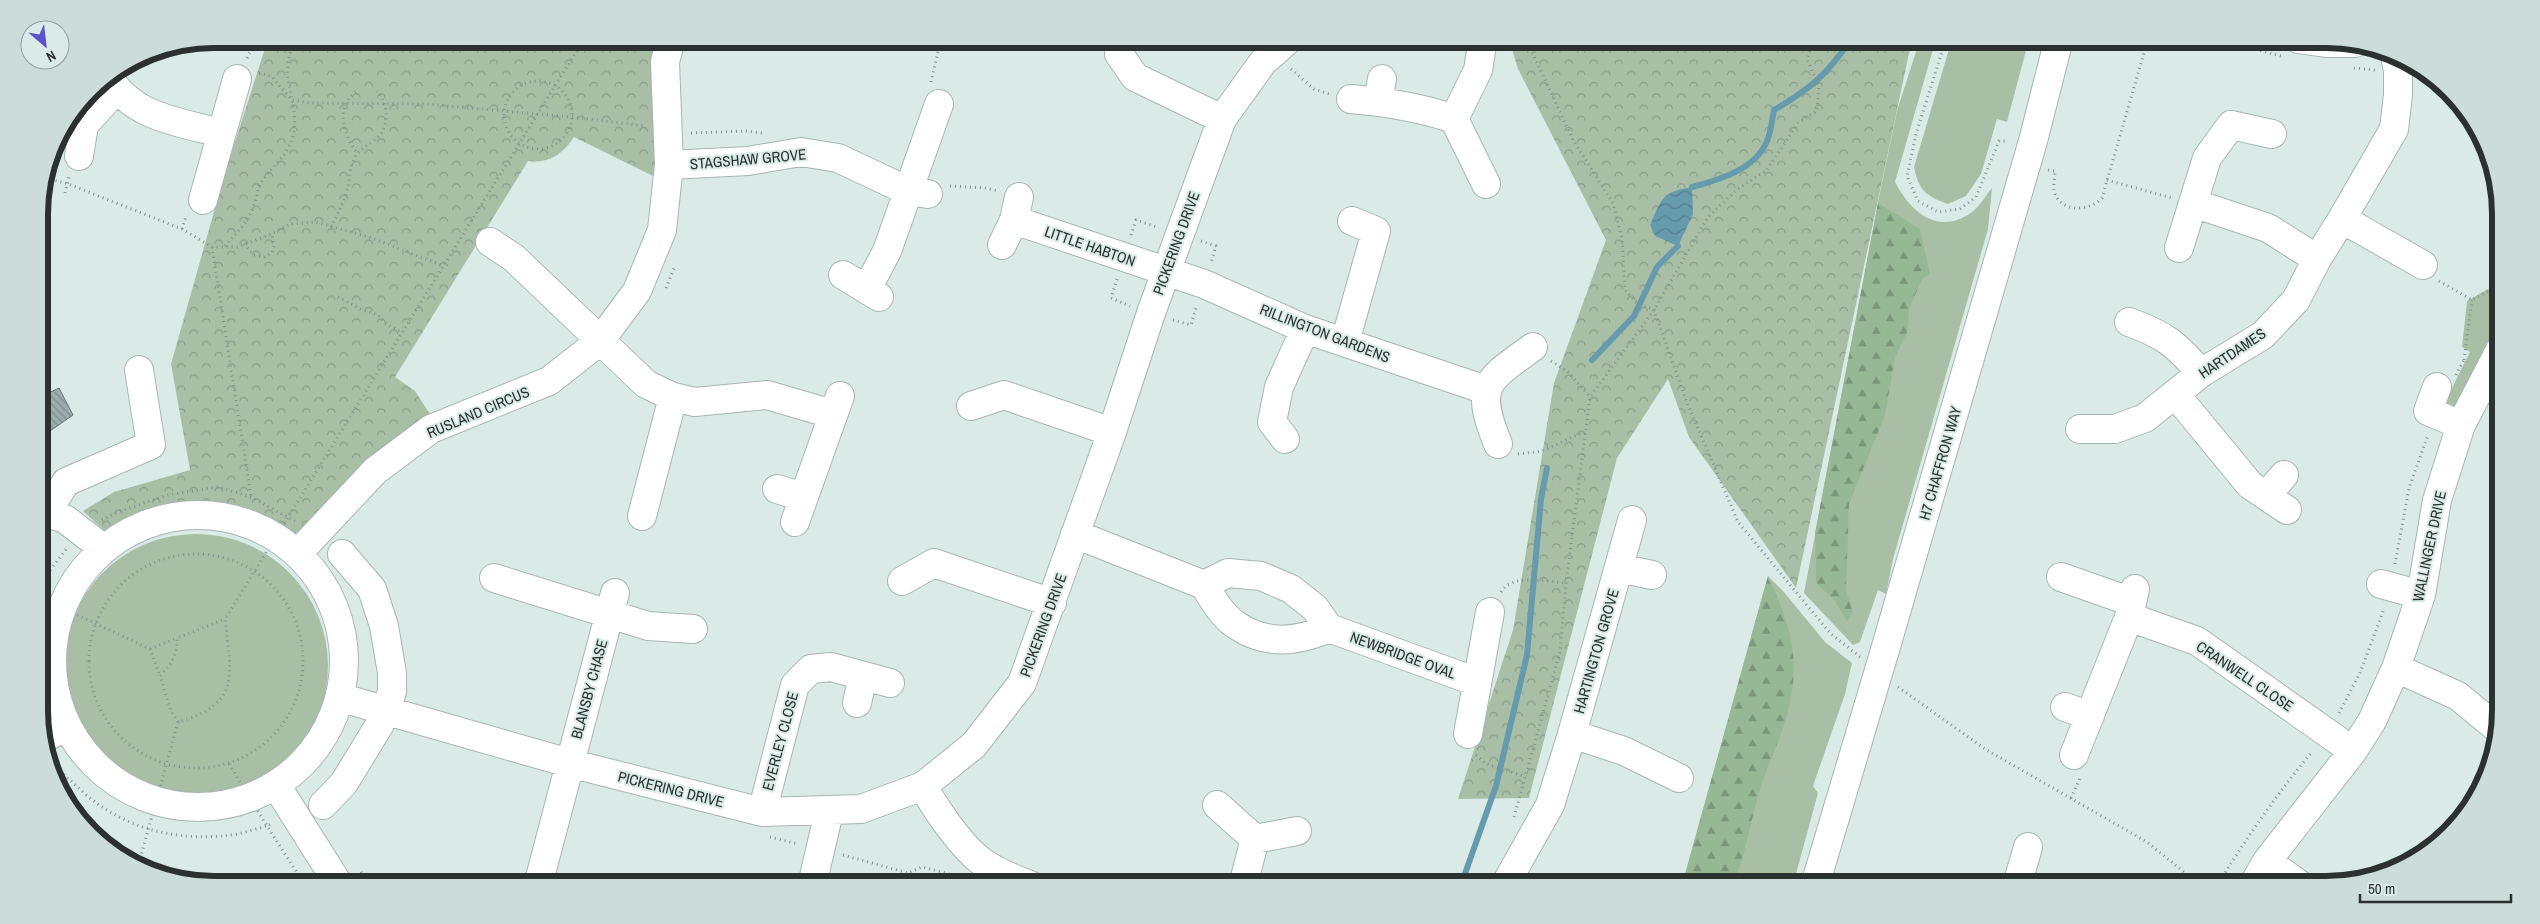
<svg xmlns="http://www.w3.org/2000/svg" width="2540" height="924" font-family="'Archivo Narrow',sans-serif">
<defs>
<pattern id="forest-firs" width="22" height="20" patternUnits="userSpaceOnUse" patternTransform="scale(1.25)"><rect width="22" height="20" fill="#97b895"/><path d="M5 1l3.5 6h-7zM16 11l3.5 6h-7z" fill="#7b967a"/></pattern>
<pattern id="park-crowns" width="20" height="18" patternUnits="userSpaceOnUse" patternTransform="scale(1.25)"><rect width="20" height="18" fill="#a8bfa6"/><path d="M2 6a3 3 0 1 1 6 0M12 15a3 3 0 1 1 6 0" fill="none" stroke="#899c88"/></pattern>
<pattern id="water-waves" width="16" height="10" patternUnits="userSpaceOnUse" patternTransform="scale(1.25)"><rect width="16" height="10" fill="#669bae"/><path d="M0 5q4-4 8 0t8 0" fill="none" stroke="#547f8e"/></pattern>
<pattern id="building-back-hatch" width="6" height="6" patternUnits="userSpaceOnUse" patternTransform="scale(1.25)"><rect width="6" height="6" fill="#9cadae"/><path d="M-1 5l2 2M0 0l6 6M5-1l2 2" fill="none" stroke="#7f8d8e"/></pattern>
</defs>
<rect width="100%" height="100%" fill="#daebe7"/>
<!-- grass -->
<path fill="#a8bfa6" d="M1920,39H1936L1895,182C1911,213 1939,236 1972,212C1980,206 1986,195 1992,188L1988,229L1893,559L1886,594L1878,590L1860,642L1853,645L1804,593L1880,192L1897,111Z
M1952,39H2029L2007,122L1997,119L1981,174L1966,196L1948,204C1926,196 1919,191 1914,167Z
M2500,282V333L2455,414L2442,408L2470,352L2462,347L2467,301Z
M64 666a132 132 0 1 1 264 0a132 132 0 1 1-264 0Z
M1768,576L1783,591L1825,642L1852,663L1845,694L1813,786L1818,793L1793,885H1682Z"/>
<!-- forest -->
<path fill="url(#forest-firs)" d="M1878,203L1920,229L1930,274L1922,279L1909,309L1908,330L1895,358L1885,415L1849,504L1846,590L1853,613L1847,621L1834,600L1816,583L1815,533Z
M1768,576C1792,629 1802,660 1786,719C1779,743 1767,766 1760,790C1750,821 1746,856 1732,885H1682Z"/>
<!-- park -->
<path fill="url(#park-crowns)" d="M268,39H661L657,178L574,137C563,154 549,164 528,161L395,377L415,391L433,419L313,527L289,535L226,510L194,509L158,515L127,526L110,536L83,511L114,492L190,470L171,364L225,173Z
M1509,39H1912L1796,588L1689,437L1668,379L1617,458L1529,798L1458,799L1513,630L1554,383L1606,240L1518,69Z"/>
<!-- water -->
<path fill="url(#water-waves)" d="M1692,187L1693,214L1678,246L1655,236L1650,225C1662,198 1662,192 1692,187Z"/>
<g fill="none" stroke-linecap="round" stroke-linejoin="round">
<!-- stream -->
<path stroke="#669bae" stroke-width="6" d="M1692,187C1719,180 1756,169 1767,141C1771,132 1772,120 1774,110C1810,89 1828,74 1851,39
M1592,360L1634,316L1657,267L1678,246
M1461,885L1496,786L1527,655L1541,499L1547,468"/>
</g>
<!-- building -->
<path fill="url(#building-back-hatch)" stroke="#667677" d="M59,388L73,415L40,438V397Z"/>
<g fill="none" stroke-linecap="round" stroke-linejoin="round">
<!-- minor casing -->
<g stroke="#a6b6b3" stroke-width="30">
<path id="minor" d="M2298,39L2326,43H2355
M1119,54L1135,77L1222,119
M2395,56L2398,71V95L2394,129L2342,219L2423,265
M108,76C132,117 178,122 221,133
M1351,99C1386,102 1422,108 1454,119L1478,70L1483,39
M1378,101L1382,79
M1454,119L1486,184
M79,156L84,125L116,90
M669,165L748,161L801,152L838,158L908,191L928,194
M203,200L237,79
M2193,203L2207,158L2231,125L2272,134
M1014,220L1204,284L1305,329L1486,390
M490,242L514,258L646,384L673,397L695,402L767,395L832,414
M1002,245L1014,220L1019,197
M2179,248L2193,203L2268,228L2317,259L2342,219
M843,275L879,297
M867,289L887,251L939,104
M2129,322C2165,335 2176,344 2201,373
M1345,342L1376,231L1352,221
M2437,387L2428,411L2461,425
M2175,394L2250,485L2287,510
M971,406L1004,395L1112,432
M2080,429H2115L2145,418L2201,373L2263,335L2296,300L2317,259
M1285,439L1272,422L1279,387L1305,329
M1498,444C1474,385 1486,381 1533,347
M777,489L803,497
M2267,495L2284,475
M46,513L66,482L151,445L139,370
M52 661a146 146 0 1 1 292 0a146 146 0 1 1-292 0Z
M41,516L46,513L65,519L104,549
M642,516L673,397
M795,522L840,396
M1075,534L1204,585L1228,573L1261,576L1291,589L1315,608L1329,628L1477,682
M298,553L375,471L431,429L549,381L600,341L637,291L662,230L669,165L665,62L671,39
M1619,568L1652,575
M2061,577L2132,602
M494,578L648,626L693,629
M902,581L934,563L1052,603
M2381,584L2421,595
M1204,585C1213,599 1222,616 1236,625C1267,646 1298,642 1329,628
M2129,617L2197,641L2353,751
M1885,650L2033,141L2059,39
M2396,668L2458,696L2498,729
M342,698L569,763L762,812L861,809L923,786L974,745L1022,683L1112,432L1151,313L1222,119L1263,62L1289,39
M857,703L863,676
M2065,707L2090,716
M1468,734L1490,612
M1572,734L1624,751L1679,778
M42,739L66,727
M2074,755L2129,617L2135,589
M276,785L339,885
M923,786C935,808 957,840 976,857C991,870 1012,878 1030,885
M323,805L344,783L380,724L392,692V673L384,626L372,589L342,554
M1217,805L1255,839L1297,831
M762,812L795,685L811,669L831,667L890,683
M2267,861L2300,885
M538,885L615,593
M812,885L829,812
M1243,885L1255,839
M1505,885L1550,805L1572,734L1632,520
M1815,885L1868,707
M2017,885L2028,847
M2253,885L2267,861L2353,751L2372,721L2396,668L2421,595L2437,500L2461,425L2500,350"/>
</g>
<!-- path -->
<path stroke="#83908d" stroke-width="3" stroke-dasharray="1 4" stroke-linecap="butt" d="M1526,39L1573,140L1613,203L1622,238L1625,290L1636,302L1654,310L1687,403L1738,522L1830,633L1860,657
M1946,39L1916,134L1907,176L1918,201L1938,212L1960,209L1976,197L1999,141H2008
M2217,39L2281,56
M1311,45L1318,39
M247,58L256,39
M2354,68L2375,70
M1291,69L1314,89L1329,94
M259,73L271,76L292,100L309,103L426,104L572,117L646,126
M504 115a34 34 0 1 1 68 0a34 34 0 1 1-68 0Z
M931,82L941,39
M356,92C334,107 344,136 358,154
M691,133L747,131L762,133
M2048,170L2055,171C2055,177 2053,185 2054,191C2060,213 2089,212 2102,198L2148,39
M46,178L68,184L182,229L212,247H237L269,235L290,224L316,222L369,237L444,266
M2107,180L2172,198
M950,186L986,188L998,191
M65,193L69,177
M331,227C337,215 343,204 347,191C350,181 349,171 353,161C358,149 369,145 378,137C390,127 388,101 377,91
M182,229L186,216
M1131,235L1136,220L1157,227
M1201,241L1216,246L1211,263
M244,244L254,255L264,257L272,253L274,246L272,234
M225,246C237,233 248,222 254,205C257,198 257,189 261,183C272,165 290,155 294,132C299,97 275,72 297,39
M212,247L251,496
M1117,279L1111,298L1130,306
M2439,281L2472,300L2500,285
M666,288L674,268
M338,297L362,310L378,315L385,323L401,332
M1173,320L1191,325L1197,305
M2464,360L2472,300
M1551,361L1567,371L1590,397
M2456,375L2464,360
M1518,454L1542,451L1584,432
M102,520L118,512L168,495L218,487L251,497L295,521
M89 661a107 107 0 1 1 214 0a107 107 0 1 1-214 0Z
M2395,564L2409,488L2428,435
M41,582L67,548
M1501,592C1512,573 1548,582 1566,583
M41,598L150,649L160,676
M150,649L177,638
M1898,687L1985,749L2147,842L2200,885
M2339,713L2360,673L2384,609
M178,722L171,711L160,676C172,663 177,656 177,638L225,619
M1476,755L1486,764L1526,777
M51,759C60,772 71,781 83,792C123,828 176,842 230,835C242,834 255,829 267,826L305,885
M229,764L267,826L273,823
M2071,798L2081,776
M1514,817L1560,652L1566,583L1590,397L1654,310L1708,217L1738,189L1767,170L1798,123L1817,111L1819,87L1807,59L1814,39
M770,837L798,844
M843,855L908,873L922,867L962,877
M139,863L178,722C242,704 231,674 225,619L584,39
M361,872L369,885
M2217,885C2247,838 2277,793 2313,751"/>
<!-- minor -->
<use href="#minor" stroke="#fff" stroke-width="28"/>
<!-- minor-bridge casing -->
<g stroke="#a6b6b3" stroke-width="30" stroke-linecap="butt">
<path id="minor-bridge" d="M1868,707L1885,650"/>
</g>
<!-- minor-bridge -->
<use href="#minor-bridge" stroke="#fff" stroke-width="28"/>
</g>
<g text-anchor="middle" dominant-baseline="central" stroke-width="4" stroke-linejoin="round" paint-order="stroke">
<!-- street labels -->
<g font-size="15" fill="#2a312f" stroke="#daebe7">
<text transform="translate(748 159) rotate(-5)">STAGSHAW GROVE</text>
<text transform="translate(1176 243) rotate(-70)">PICKERING DRIVE</text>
<text transform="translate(1090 246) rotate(19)">LITTLE HABTON</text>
<text transform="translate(1325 333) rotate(21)">RILLINGTON GARDENS</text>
<text transform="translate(2232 353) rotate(-34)">HARTDAMES</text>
<text transform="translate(478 412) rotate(-23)">RUSLAND CIRCUS</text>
<text transform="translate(1940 463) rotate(-74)">H7 CHAFFRON WAY</text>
<text transform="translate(2429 546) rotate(-78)">WALLINGER DRIVE</text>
<text transform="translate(1043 625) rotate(-70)">PICKERING DRIVE</text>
<text transform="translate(1596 651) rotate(-74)">HARTINGTON GROVE</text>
<text transform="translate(1403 655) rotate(20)">NEWBRIDGE OVAL</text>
<text transform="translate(2245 676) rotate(34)">CRANWELL CLOSE</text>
<text transform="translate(589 689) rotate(-75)">BLANSBY CHASE</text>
<text transform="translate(780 741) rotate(-75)">EVERLEY CLOSE</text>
<text transform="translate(671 789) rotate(14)">PICKERING DRIVE</text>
</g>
</g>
<!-- crop -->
<path d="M0 0H2540V924H0ZM214 48H2326A166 166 0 0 1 2492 214V710A166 166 0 0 1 2326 876H214A166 166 0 0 1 48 710V214A166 166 0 0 1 214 48Z" fill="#ccdcd8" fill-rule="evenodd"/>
<path fill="none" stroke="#2a312f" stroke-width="6" d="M214 48H2326A166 166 0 0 1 2492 214V710A166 166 0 0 1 2326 876H214A166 166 0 0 1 48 710V214A166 166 0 0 1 214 48Z"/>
<!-- north arrow -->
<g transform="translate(45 45) rotate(152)"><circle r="24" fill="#daebe7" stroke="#94a19d"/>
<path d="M0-4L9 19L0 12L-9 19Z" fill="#5c53cb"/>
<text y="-8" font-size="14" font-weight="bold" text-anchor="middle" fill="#2a312f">N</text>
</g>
<!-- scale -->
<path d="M2360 894v8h151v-8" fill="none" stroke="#2a312f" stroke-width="2.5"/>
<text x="2368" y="894" font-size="15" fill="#2a312f" stroke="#daebe7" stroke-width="4" paint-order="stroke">50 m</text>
</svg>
